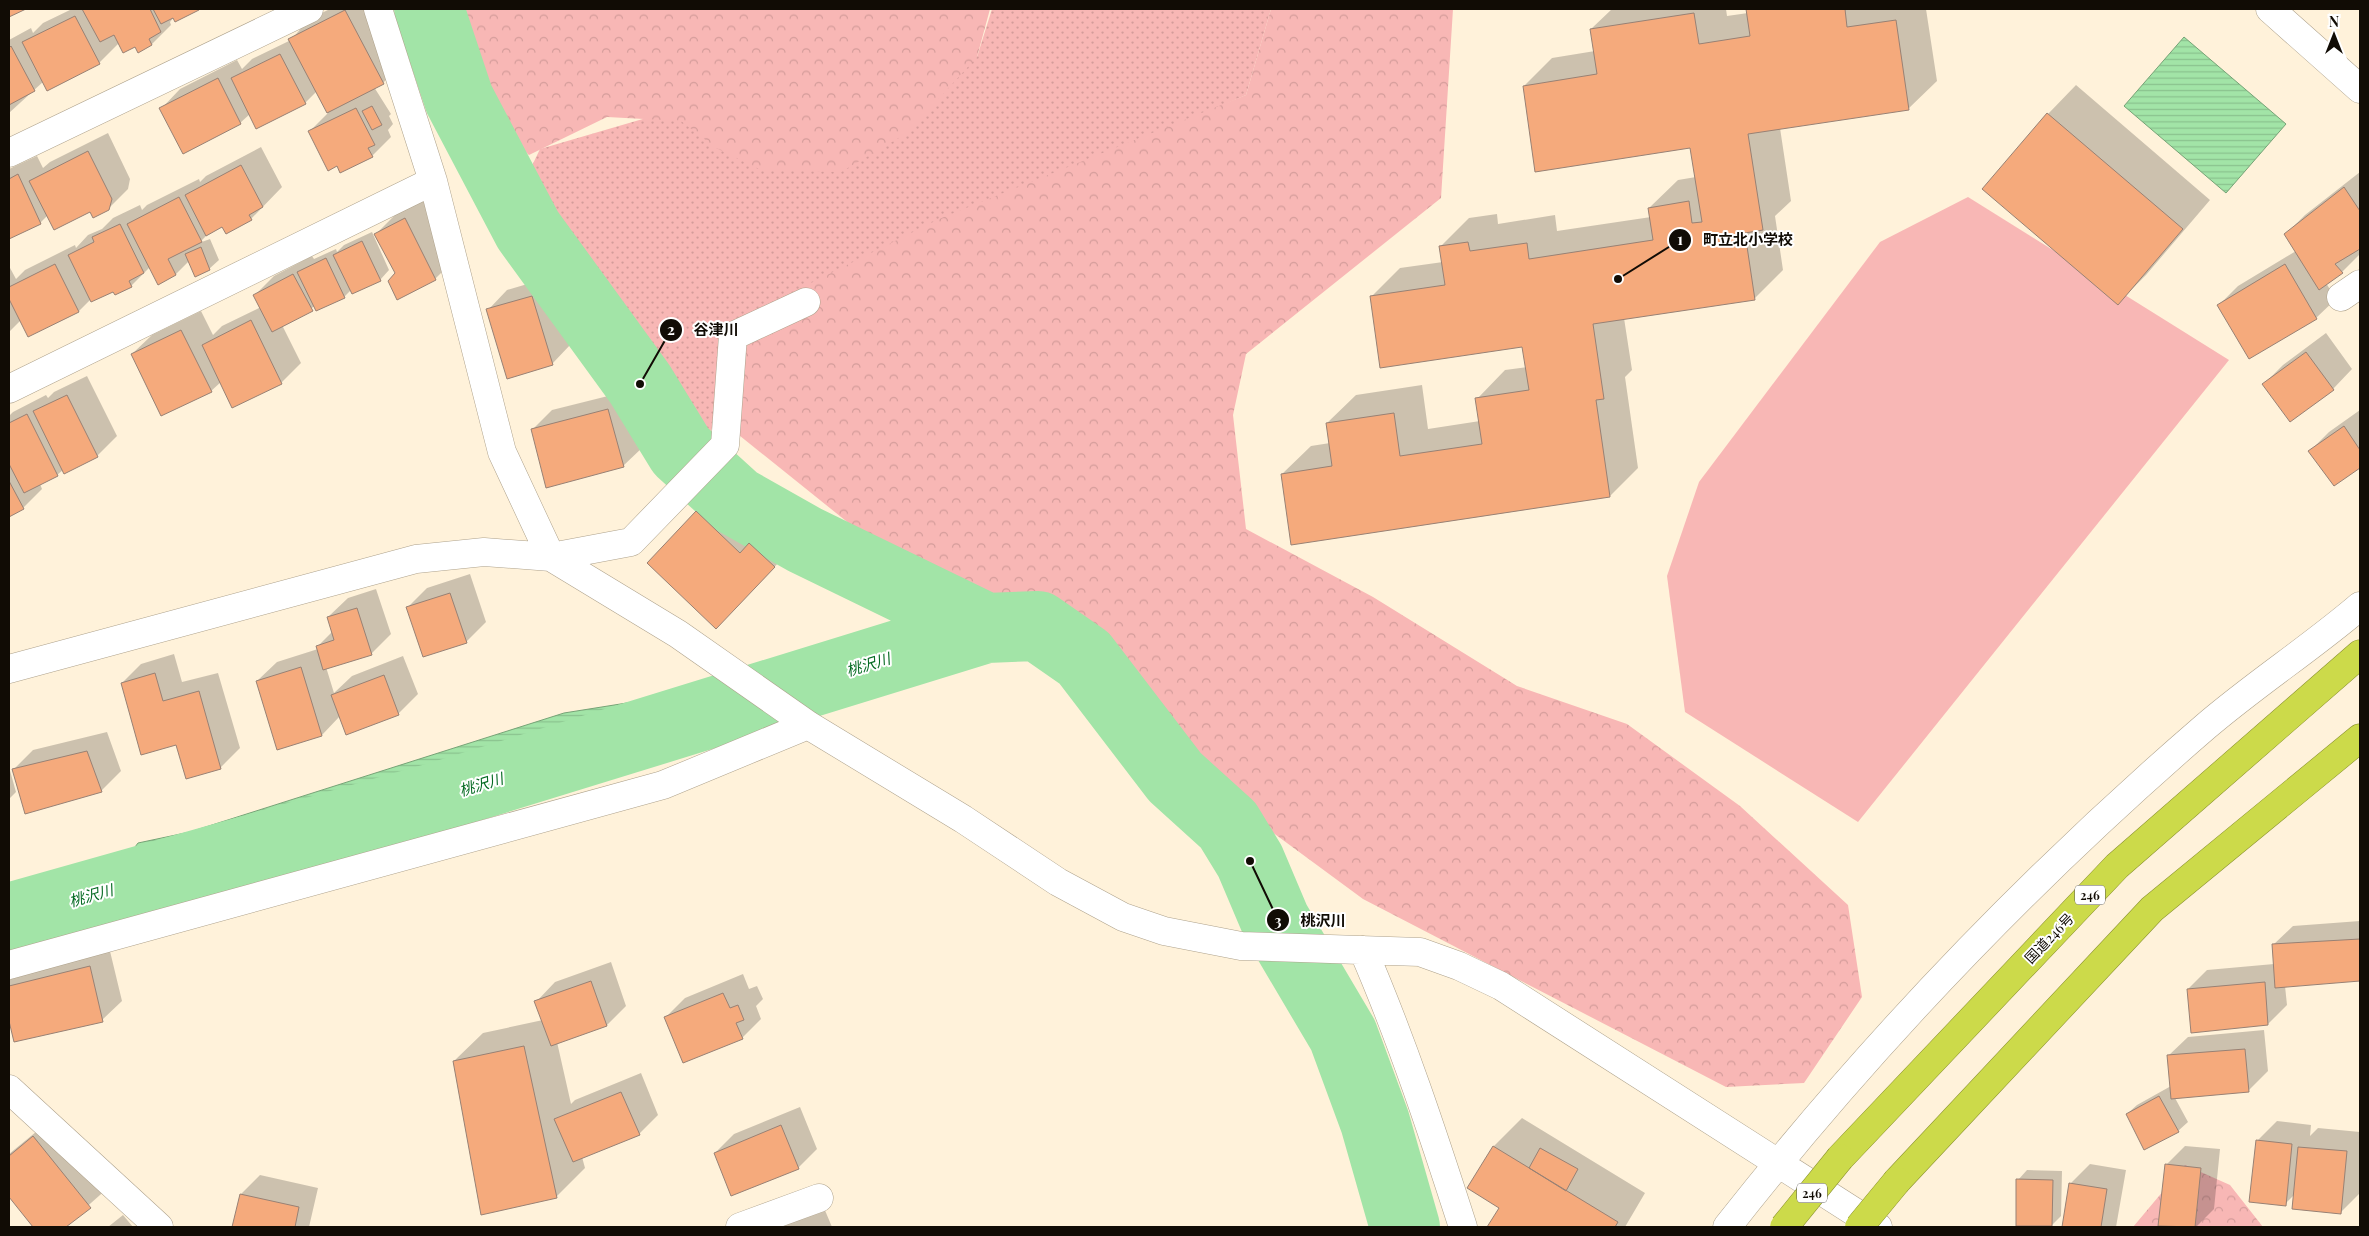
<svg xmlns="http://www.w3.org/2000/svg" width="2369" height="1236" font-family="'Playfair Display','Noto Sans JP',serif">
<defs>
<pattern id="green-dots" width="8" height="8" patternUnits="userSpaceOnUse" patternTransform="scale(1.25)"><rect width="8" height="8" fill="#f8b7b5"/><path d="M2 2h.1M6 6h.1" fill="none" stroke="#d49c9a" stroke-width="1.8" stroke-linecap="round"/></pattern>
<pattern id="forest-crowns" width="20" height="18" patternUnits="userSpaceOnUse" patternTransform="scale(1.25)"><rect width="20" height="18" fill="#f8b7b5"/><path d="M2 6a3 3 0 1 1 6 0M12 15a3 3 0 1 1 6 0" fill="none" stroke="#d49c9a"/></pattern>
<pattern id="water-rules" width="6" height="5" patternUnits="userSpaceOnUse" patternTransform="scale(1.25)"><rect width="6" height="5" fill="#a2e4a7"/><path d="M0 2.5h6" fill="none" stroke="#8ac28e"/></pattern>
</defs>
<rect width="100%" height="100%" fill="#fff2da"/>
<!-- green -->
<path fill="url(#green-dots)" d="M992,9H1271L1246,95L763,307L709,435L611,307L528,174L540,149L677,109L977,57Z"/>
<!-- forest -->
<path fill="url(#forest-crowns)" d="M434,9H990L977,57L907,133L841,172L761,170L716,148L681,121L607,117L529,155L496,125Z
M1271,9H1453L1441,198L1246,354L1233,415L1246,529L1373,597L1517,686L1627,724L1740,806L1848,905L1862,997L1804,1083L1726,1087L1363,899L1249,815L1153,748L1097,634L927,586L714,415L763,307L939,219L1246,95Z
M2185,1165L2230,1185L2263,1227H2133Z"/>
<!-- pitch -->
<path fill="#f8b7b5" d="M1968,197L2229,360L1858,822L1685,712L1667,576L1699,482L1880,242Z"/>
<!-- water -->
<path fill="url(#water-rules)" stroke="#76a376" d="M2184,37L2286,124L2226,193L2124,106Z
M704,686L711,695L589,720L378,790L352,796L278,854L242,874L131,923L9,950V933L105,907L36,896L9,897V886L120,875L132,866L135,847L138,843L190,832L564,713L633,702Z"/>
<!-- shadow -->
<path fill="#0003" d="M72,9H199L174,17L170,22L171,25L152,44L136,45L119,43L99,63L44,81L9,113V40L31,28L33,33L43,23Z
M330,9H374L402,63L383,83L374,87L391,114L389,116L393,124L388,130L391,137L372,156L337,165L310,131L328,113L317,91L305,103L250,114L240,123L161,109L180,89L237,60L242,69L252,59L291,40L309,19Z
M1612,9H1726L1727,16L1748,13L1747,9H1926L1937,81L1908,109L1780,128L1791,201L1775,216L1783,270L1755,298L1624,318L1632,370L1625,377L1638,468L1610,496L1282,474L1311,446L1330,443L1327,423L1356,395L1422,385L1428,429L1480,421L1477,399L1505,370L1527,367L1523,345L1371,297L1400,268L1443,262L1440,247L1469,218L1497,214L1498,224L1555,215L1557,231L1651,217L1649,208L1678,180L1696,177L1691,147L1524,86L1552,58L1595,51L1591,29Z
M2076,85L2210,200L2146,275L2118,303L2048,114Z
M108,133L130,179L128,189L108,209L48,215L40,223L9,238V169L37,156L43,168L50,162Z
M261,147L282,187L251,219L223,226L210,232L199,243L210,239L219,260L209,269L190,260L176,274L150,267L131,286L91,299L79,311L28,336L21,320L9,332V266L16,279L25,270L75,245L76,248L88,235L102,229L113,218L140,205L142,210L147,205L199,179L200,182L206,176Z
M2360,172V247L2358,249L2360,254L2342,272L2326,283L2336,299L2316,318L2219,305L2238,286L2296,251L2285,235L2305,215Z
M424,200L454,260L435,279L376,234L395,215Z
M372,232L389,270L380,280L351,290L344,297L315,306L282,325L301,363L281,383L221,382L211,391L132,354L152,335L201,311L213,335L222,326L261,307L255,295L274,276L312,256L314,259L336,249L337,252L344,245Z
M551,277L571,344L552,364L488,310L507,290Z
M2326,333L2352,369L2333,389L2263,385L2283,365Z
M87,376L117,436L97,456L63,470L57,475L40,484L42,489L23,508L9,515V416L13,412L46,395L48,398L54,392Z
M628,391L643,447L623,466L532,430L552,410Z
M2360,410V467L2334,485L2310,451L2329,432Z
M726,484L769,525L779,516L802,538L744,599L649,563Z
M470,574L486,622L466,642L408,607L427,588Z
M376,589L391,634L371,654L326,667L334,693L352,676L403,656L418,694L398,714L340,716L322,735L257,681L277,662L318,649L317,647L333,631L328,617L348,598Z
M174,654L182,682L218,673L240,748L220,768L177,744L122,683L141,664Z
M107,732L121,771L101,791L14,769L33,750Z
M9,767L16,792L9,799Z
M2360,921V980L2285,986L2287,1005L2268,1024L2188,989L2207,970L2274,964L2273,945L2293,926Z
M109,947L122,1001L102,1020L15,1041L9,1016V981L21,969Z
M611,962L626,1006L607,1025L557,1042L571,1104L575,1100L641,1073L658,1115L639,1134L582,1157L585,1168L556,1197L454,1061L483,1033L543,1020L536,1002L555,982Z
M743,974L749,989L757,986L763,999L756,1006L761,1019L742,1038L666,1017L685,998Z
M2264,1030L2268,1071L2248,1091L2175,1098L2188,1122L2178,1131L2127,1114L2137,1105L2171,1086L2168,1056L2188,1037Z
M800,1107L817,1149L798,1168L715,1153L734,1134Z
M53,1118L109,1187L64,1227H35L9,1195V1154Z
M1522,1118L1645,1193L1625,1227H1488L1501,1207L1468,1188L1494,1146Z
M2277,1121L2311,1125L2310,1136L2318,1128L2360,1132V1193L2340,1213L2294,1195L2285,1204L2257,1141Z
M2185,1146L2220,1149L2214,1209L2196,1227L2160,1225L2166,1165Z
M2090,1164L2126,1170L2116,1227H2063L2071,1183Z
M2027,1170L2062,1171L2061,1216L2052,1225L2018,1180Z
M260,1175L318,1188L309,1227H233L241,1194Z
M824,1208L832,1227H776Z
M123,1215L133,1227H108Z"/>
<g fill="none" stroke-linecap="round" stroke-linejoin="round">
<!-- river -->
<path stroke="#a2e4a7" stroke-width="70" d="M429,9L459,99L528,230L640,384L681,451L736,501L805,540L986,628
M9,918L438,797L986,628L1038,626L1084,658L1175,777L1228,825L1250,861L1275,920L1343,1035L1375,1122L1405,1227"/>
</g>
<!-- building -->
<path fill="#f5aa7c" stroke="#988174" d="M9,9H26L9,17Z
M82,9H150L161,32L149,39L152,45L138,53L135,47L123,53L114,35L100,42Z
M153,9H198L199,10L175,22L173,18L161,24Z
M1746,9H1845L1847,27L1896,20L1909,110L1748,134L1763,230L1745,233L1755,300L1593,324L1604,399L1596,400L1610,497L1291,545L1281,474L1332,466L1326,423L1394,413L1400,456L1482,444L1475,398L1529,390L1522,347L1380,368L1370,296L1445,285L1439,246L1468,242L1470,251L1527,243L1529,259L1653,240L1648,208L1689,201L1692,223L1702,222L1690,148L1535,172L1523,86L1597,74L1590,29L1694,13L1699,44L1750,36Z
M345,10L384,84L327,113L288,39Z
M75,16L100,64L47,91L22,42Z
M11,46L35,91L9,105V48Z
M280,54L306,104L256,129L231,78Z
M218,78L241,124L183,154L159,108Z
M372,106L382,125L372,130L362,111Z
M356,108L375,145L368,148L373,157L340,173L337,166L328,171L308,131Z
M2047,113L2183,229L2118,305L1982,189Z
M88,151L112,199L109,210L93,218L90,212L54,230L29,181Z
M241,165L263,207L249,215L252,220L226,234L222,227L206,236L185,195Z
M18,174L41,224L9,239V179Z
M2344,187L2360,211V249L2335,264L2343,273L2319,290L2284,234Z
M179,197L202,242L168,259L176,275L158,285L127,224Z
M405,218L436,280L397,300L388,281L395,273L374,234Z
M120,224L144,273L129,281L132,287L115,295L113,292L91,302L68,255L94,242L92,237Z
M362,241L381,281L352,294L333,255Z
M201,247L210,270L195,277L185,254Z
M326,258L345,298L316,311L297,272Z
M55,264L79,312L28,337L9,299V287Z
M2285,264L2317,319L2249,359L2217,305Z
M293,274L313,311L272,332L253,295Z
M532,296L553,365L507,379L486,309Z
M251,320L282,384L232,408L202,345Z
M181,330L212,392L161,416L131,354Z
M2306,352L2334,390L2290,422L2262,384Z
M67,395L98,457L64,474L33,411Z
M608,409L624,467L546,488L531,429Z
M27,414L58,476L24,493L9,464V423Z
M2344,426L2360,450V468L2334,486L2308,451Z
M9,481L24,509L9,517Z
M696,511L740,553L749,543L775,567L716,629L647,563Z
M450,593L467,643L423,657L406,607Z
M357,608L372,655L323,670L316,646L334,640L327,617Z
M301,667L322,736L277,750L256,681Z
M155,673L163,701L199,691L221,769L186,779L176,745L141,755L121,683Z
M384,675L399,715L346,735L331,695Z
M87,751L102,792L25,814L12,769Z
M2360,939V981L2275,988L2272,944Z
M90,966L103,1022L14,1042L9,1021V986Z
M591,981L607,1026L551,1046L534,1001Z
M2265,982L2268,1025L2191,1033L2187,989Z
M723,993L730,1008L738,1005L744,1020L736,1023L743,1039L683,1063L664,1017Z
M524,1046L557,1198L481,1215L453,1061Z
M2245,1049L2249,1092L2171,1099L2167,1055Z
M621,1092L640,1135L573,1162L554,1119Z
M2159,1096L2179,1132L2144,1150L2126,1114Z
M781,1125L799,1169L731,1196L714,1153Z
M33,1136L91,1208L66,1227H33L9,1197V1156Z
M2256,1140L2292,1144L2286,1206L2249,1202Z
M1493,1146L1618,1222L1615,1227H1487L1499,1208L1467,1188Z
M2298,1147L2347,1151L2341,1214L2292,1209Z
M1540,1148L1578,1169L1566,1191L1529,1168Z
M2165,1164L2201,1168L2195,1227L2158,1226Z
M2016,1179L2053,1180L2052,1226H2016Z
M2069,1183L2107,1189L2101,1227H2062Z
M240,1194L299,1207L295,1227H232Z"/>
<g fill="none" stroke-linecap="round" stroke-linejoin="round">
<!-- minor casing -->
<g stroke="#aea28c" stroke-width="29">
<path id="minor" d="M378,9L433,181L502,452L551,557L631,542L725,445L733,336L806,302
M2270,9L2360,89
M9,153L309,9
M2341,297L2360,284
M9,389L433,181
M9,669L416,559L484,552L551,557L678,634L808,725L963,819L1058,882L1123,917L1164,931L1241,946L1420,952L1459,966L1501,986L1878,1227
M1363,950C1402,1040 1433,1134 1463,1227
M9,965L663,785L808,725
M9,1089L159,1227
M740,1227L819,1198
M1727,1227C1870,1045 2030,878 2205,727C2255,684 2311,648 2360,606"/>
</g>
<!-- highway casing -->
<g stroke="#8b9232" stroke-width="29">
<path id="highway" d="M1840,1158L2117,866L2360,654
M1897,1181L2152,909L2360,738"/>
</g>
<!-- minor -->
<use href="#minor" stroke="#fff" stroke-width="28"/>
<!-- highway -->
<use href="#highway" stroke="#ccda4a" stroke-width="28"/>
<!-- highway-bridge casing -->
<g stroke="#8b9232" stroke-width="29" stroke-linecap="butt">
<path id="highway-bridge" d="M1784,1227L1840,1158
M1859,1227L1897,1181"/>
</g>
<!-- highway-bridge -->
<use href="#highway-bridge" stroke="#ccda4a" stroke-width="28"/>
</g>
<g text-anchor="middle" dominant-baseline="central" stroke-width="4" stroke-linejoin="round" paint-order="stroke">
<!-- shield labels -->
<g fill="#fff" stroke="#585550" stroke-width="1">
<rect x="2075" y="885.5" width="30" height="19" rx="4"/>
<rect x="1797" y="1183.5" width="30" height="19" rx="4"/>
</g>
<g font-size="12" font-weight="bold" fill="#110c05">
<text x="2090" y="895">246</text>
<text x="1812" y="1193">246</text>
</g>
<!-- street labels -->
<g font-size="14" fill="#110c05" stroke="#fff">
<text transform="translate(2049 938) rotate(-46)">国道246号</text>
</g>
<!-- water labels -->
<g font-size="15" font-style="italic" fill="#046a21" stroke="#fff">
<text transform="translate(868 664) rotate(-17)">桃沢川</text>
<text transform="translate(481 784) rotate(-17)">桃沢川</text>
<text transform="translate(91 895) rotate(-16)">桃沢川</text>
</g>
</g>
<!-- callouts -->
<path fill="none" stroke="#110c05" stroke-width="2" d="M1618 279L1680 240M640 384L671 330M1250 861L1278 920"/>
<g fill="#110c05" stroke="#fff" stroke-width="2">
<circle cx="1618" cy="279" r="5"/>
<circle cx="640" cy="384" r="5"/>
<circle cx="1250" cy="861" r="5"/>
<circle cx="1680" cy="240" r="12"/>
<circle cx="671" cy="330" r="12"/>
<circle cx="1278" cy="920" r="12"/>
</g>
<g font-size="15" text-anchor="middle" font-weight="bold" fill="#fff">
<text x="1680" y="245">1</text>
<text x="671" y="335">2</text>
<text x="1278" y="926">3</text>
</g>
<g font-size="15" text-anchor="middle" font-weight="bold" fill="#110c05" stroke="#fff" stroke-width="4" stroke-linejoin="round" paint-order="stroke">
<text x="1748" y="245">町立北小学校</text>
<text x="716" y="335">谷津川</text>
<text x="1323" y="926">桃沢川</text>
</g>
<!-- border -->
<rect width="2369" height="1236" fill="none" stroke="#110c05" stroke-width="20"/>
<!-- north arrow -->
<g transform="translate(2334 35)" stroke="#ffffff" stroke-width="4" paint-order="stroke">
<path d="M0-4L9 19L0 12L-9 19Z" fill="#110c05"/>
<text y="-8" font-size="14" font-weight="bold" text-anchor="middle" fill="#110c05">N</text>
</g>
</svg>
